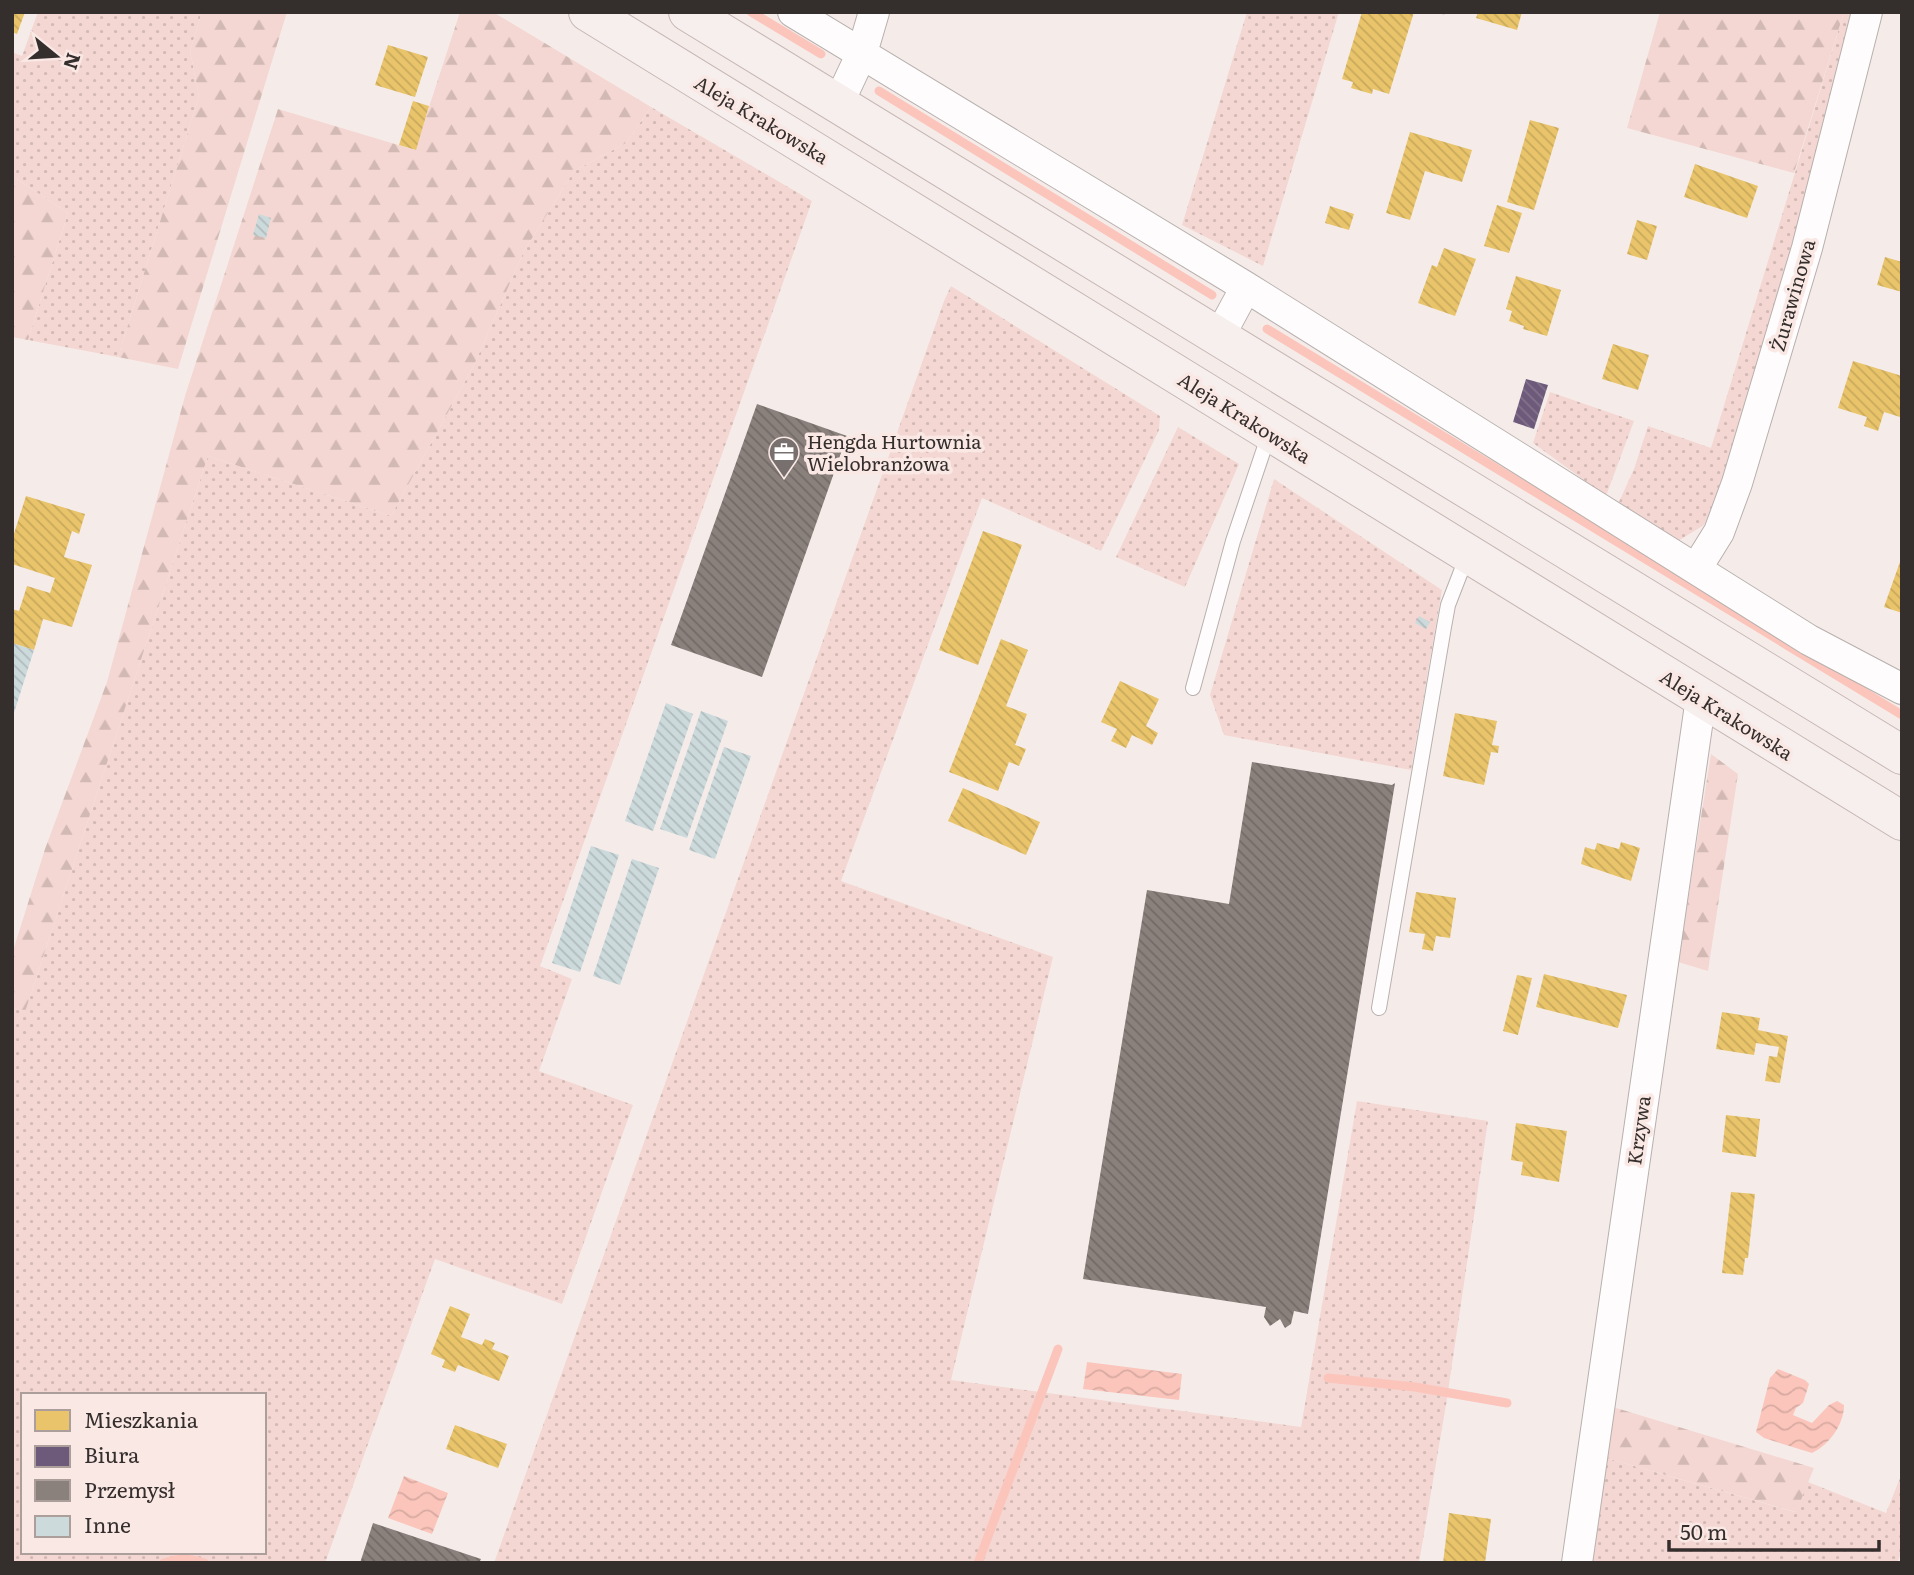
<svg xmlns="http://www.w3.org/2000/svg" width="1914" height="1575" font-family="Literata,serif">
<defs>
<pattern id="grass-dots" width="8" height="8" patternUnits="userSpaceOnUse" patternTransform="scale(1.75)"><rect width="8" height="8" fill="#f4d7d2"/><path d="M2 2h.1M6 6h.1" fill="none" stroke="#d2b9b4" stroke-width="1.8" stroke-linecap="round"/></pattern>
<pattern id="forest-firs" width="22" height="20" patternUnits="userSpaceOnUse" patternTransform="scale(1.75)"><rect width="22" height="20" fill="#f4d7d2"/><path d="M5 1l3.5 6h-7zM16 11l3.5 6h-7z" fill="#d2b9b4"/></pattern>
<pattern id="water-waves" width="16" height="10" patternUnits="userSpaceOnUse" patternTransform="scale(1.75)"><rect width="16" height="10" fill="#fbc5bb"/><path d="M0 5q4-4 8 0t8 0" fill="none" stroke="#d8aaa1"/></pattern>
<pattern id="homes-back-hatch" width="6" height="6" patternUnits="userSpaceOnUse" patternTransform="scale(1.75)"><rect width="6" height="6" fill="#e9c46a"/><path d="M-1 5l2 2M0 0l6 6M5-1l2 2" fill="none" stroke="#c8a95c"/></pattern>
<pattern id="offices-back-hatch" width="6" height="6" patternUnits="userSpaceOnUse" patternTransform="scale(1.75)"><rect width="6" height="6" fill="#6d597a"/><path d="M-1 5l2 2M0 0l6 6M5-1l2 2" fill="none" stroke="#82738c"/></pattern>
<pattern id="industry-back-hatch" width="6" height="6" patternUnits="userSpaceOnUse" patternTransform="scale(1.75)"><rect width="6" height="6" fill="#8a817c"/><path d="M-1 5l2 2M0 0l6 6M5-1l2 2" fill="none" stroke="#726a66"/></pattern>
<pattern id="building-back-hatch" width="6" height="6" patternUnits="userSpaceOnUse" patternTransform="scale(1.75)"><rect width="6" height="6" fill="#ccdadc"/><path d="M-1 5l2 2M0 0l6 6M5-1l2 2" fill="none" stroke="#b0bbbd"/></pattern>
</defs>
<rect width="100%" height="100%" fill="#f5ecea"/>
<!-- grass -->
<path fill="url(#grass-dots)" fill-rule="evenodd" d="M38,12H202L190,51L199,96L118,357L28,340L68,213L12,176V52L22,56Z
M1247,12H1339L1263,266L1182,225Z
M1844,12H1860L1813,191L1715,505L1704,525L1678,541L1618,504L1634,469L1648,426L1711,448Z
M651,107L812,201L540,966L572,979L539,1071L633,1105L562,1304L435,1259L325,1563H12V1007L25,1012L208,456L391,516L474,365L524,251L574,171L626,143ZM23,1395H264V1552H23Z
M951,286L1160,416L1159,430L1101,551L982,498L841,881L1053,957L951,1380L1301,1427L1357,1101L1488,1121L1446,1405L1419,1563H494L944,301Z
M1550,392L1634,421L1606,496L1533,443Z
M1178,427L1239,464L1185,587L1116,557Z
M1274,479L1442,590L1411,770L1224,735L1210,695Z
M1606,1458L1795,1512L1808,1482L1886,1513L1900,1478H1902V1551L1897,1563H1590Z"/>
<!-- forest -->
<path fill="url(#forest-firs)" d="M202,12H287L178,369L118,357L199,96L190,51Z
M460,12H493L651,107L626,143L574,171L524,251L474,365L391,516L208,456L25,1012L12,1007V954L45,849L107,682L185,396L278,109L415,150Z
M1660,12H1844L1794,173L1627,128Z
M12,176L68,213L28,340L12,337Z
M1711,754L1738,774L1708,971L1678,962Z
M1613,1407L1814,1468L1796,1512L1606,1458Z"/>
<!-- water -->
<path fill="url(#water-waves)" d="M1087,1362L1182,1374L1179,1400L1083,1389Z
M1778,1369L1805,1380L1809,1384L1803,1403L1796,1408L1793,1415L1812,1423L1829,1405L1837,1401L1844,1405C1844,1425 1829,1445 1812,1453L1764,1438L1756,1432L1770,1378Z
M404,1476L448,1493L432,1534L388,1518Z"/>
<!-- homes -->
<path fill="url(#homes-back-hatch)" d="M12,12H25L17,34L12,32Z
M1362,12H1414L1389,94L1373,89L1372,94L1351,88L1353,82L1342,79Z
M1478,12H1522L1517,30L1476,18Z
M388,45L428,57L415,97L375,85Z
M413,101L429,106L416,150L399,145Z
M1530,120L1559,128L1534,210L1507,202Z
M1410,132L1472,150L1462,182L1425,171L1410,220L1386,213Z
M1695,164L1758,186L1747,218L1684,197Z
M1497,205L1522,213L1509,253L1484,246Z
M1330,206L1354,214L1349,230L1325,223Z
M1637,220L1657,226L1647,260L1627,254Z
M1444,248L1476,259L1455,316L1418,303L1432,265L1437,267Z
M1885,257L1902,262V292L1877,285Z
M1516,276L1561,290L1547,336L1523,329L1524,326L1509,321L1512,311L1506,309Z
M1613,344L1649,355L1638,390L1602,379Z
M1853,361L1902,376L1900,417L1884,412L1878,431L1864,426L1867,417L1838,408Z
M26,496L85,514L79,534L72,531L64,557L92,565L72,627L43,619L34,650L12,643V609L19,611L27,586L50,593L55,578L12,564V540Z
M983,531L1022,545L978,665L939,650Z
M1901,559H1902V613L1884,607Z
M1001,639L1028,650L1006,706L1027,714L1015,745L1026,749L1019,766L1009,762L998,791L949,772Z
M1120,681L1159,699L1146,726L1158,733L1152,745L1132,735L1126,748L1111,741L1117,729L1101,722Z
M1455,713L1497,721L1492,745L1499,746L1498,753L1491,752L1484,785L1443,776Z
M963,788L1040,822L1026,855L948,821Z
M1621,842L1640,848L1631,881L1581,864L1585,847L1595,850L1597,843L1619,849Z
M1416,892L1456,898L1450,938L1436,936L1433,951L1422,949L1425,934L1409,932Z
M1544,974L1627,995L1618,1028L1536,1007Z
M1517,975L1532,978L1518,1035L1503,1031Z
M1722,1012L1760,1018L1758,1030L1788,1036L1780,1083L1765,1081L1769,1056L1777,1057L1779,1047L1756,1043L1754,1055L1716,1049Z
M1726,1115L1760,1119L1756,1157L1722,1152Z
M1516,1123L1567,1131L1559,1182L1521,1175L1523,1162L1511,1160Z
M1731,1192L1755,1194L1748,1258H1745L1743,1275L1722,1273Z
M450,1306L470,1314L461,1337L482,1345L485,1339L495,1343L492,1349L509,1356L499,1381L458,1365L455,1372L442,1367L445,1360L431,1354Z
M455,1425L507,1444L498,1468L446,1449Z
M1449,1513L1491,1519L1485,1563H1443Z"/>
<!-- offices -->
<path fill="url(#offices-back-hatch)" d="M1526,379L1548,385L1534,429L1513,422Z"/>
<!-- industry -->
<path fill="url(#industry-back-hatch)" d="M757,404L847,436L762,677L671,645Z
M1252,762L1392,785L1395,783L1308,1314L1294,1311L1291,1324L1285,1328L1280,1319L1270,1326L1264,1317L1266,1307L1083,1279L1147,890L1229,904Z
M373,1523L481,1559L479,1563H360Z"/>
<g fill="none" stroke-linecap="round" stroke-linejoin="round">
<!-- stream -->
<path stroke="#fbc5bb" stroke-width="9" d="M751,12L821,54
M879,91L1212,295
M1267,329L1902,715
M1328,1378L1415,1387L1507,1403
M164,1563C179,1558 189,1558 204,1563
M978,1563L1058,1349"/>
</g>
<!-- building -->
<path fill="url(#building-back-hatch)" d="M259,214L271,218L266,238L253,235Z
M1419,616L1430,622L1426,629L1415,623Z
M12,643L34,650L13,716H12Z
M666,703L693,714L653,831L625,821Z
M701,711L728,721L687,838L660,829Z
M724,747L751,756L715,859L689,850Z
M591,846L619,855L580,972L552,963Z
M632,859L659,868L620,985L593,976Z"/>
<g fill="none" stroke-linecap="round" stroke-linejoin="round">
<!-- service casing -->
<g stroke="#b7b0ae" stroke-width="16">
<path id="service" d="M1193,688L1233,541L1269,434
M1379,1008L1444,627L1448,605L1467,556"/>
</g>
<!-- minor casing -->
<g stroke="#b7b0ae" stroke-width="32">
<path id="minor" d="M793,12L1246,287L1809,640L1902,689
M838,104L862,53L874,12
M1219,337L1246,287
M1696,569L1719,532L1737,483L1807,248L1867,12
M1577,1563L1701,698"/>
</g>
<!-- primary casing -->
<g stroke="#c6b6b3" stroke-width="40">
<path id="primary" d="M588,12L1902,821
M688,12L1902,755"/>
</g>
<!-- path -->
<path stroke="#d0cdcb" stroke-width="4.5" stroke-dasharray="3.5 3.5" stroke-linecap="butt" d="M1442,14L1443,12"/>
<!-- service -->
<use href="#service" stroke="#fefcfc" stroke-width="14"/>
<!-- minor -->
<use href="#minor" stroke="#fefcfc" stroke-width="30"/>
<!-- primary -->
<use href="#primary" stroke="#f6efed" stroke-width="38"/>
</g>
<!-- icons -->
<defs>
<g id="office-pin" transform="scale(1.575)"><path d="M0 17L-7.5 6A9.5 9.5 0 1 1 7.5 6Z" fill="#78706e" stroke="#fae8e5"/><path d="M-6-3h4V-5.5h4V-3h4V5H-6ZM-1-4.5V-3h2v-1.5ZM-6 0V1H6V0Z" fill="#fff"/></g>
</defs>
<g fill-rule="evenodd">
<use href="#office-pin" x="784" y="452"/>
</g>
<g text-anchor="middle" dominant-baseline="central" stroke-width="7" stroke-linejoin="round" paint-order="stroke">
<!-- street labels -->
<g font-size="19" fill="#342e2c" stroke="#fae8e5">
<text transform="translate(762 119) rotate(31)">Aleja Krakowska</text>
<text transform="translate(1792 295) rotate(-74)">Żurawinowa</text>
<text transform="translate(1245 417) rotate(32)">Aleja Krakowska</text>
<text transform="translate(1727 714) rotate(32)">Aleja Krakowska</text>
<text transform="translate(1638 1130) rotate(-82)">Krzywa</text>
</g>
<!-- poi labels -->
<g font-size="19" fill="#342e2c" stroke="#fae8e5" text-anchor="start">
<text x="807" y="441">Hengda Hurtownia<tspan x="807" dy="22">Wielobranżowa</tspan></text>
</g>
</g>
<!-- border -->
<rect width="1914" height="1575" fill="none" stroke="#342e2c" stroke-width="28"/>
<!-- legend -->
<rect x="21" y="1393" width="245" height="161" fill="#fae8e5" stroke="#ab9e9b" stroke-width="2"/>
<rect x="35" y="1410" width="35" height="21" fill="#e9c46a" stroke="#ab9e9b" stroke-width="2"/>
<text x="84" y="1428" font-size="21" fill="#342e2c">Mieszkania</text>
<rect x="35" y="1446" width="35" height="21" fill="#6d597a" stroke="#ab9e9b" stroke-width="2"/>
<text x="84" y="1463" font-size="21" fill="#342e2c">Biura</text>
<rect x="35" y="1480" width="35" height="21" fill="#8a817c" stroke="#ab9e9b" stroke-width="2"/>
<text x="84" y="1498" font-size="21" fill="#342e2c">Przemysł</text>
<rect x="35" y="1516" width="35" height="21" fill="#ccdadc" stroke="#ab9e9b" stroke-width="2"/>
<text x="84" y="1533" font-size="21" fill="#342e2c">Inne</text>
<!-- north arrow -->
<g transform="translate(56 56) rotate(108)" stroke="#fae8e5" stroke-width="5" paint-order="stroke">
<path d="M0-5L12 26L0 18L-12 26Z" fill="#342e2c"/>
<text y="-10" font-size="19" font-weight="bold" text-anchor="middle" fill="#342e2c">N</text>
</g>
<!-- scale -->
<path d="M1669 1540v10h210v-10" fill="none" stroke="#342e2c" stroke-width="3.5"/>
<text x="1680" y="1540" font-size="21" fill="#342e2c" stroke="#fae8e5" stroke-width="5" paint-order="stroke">50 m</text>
</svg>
